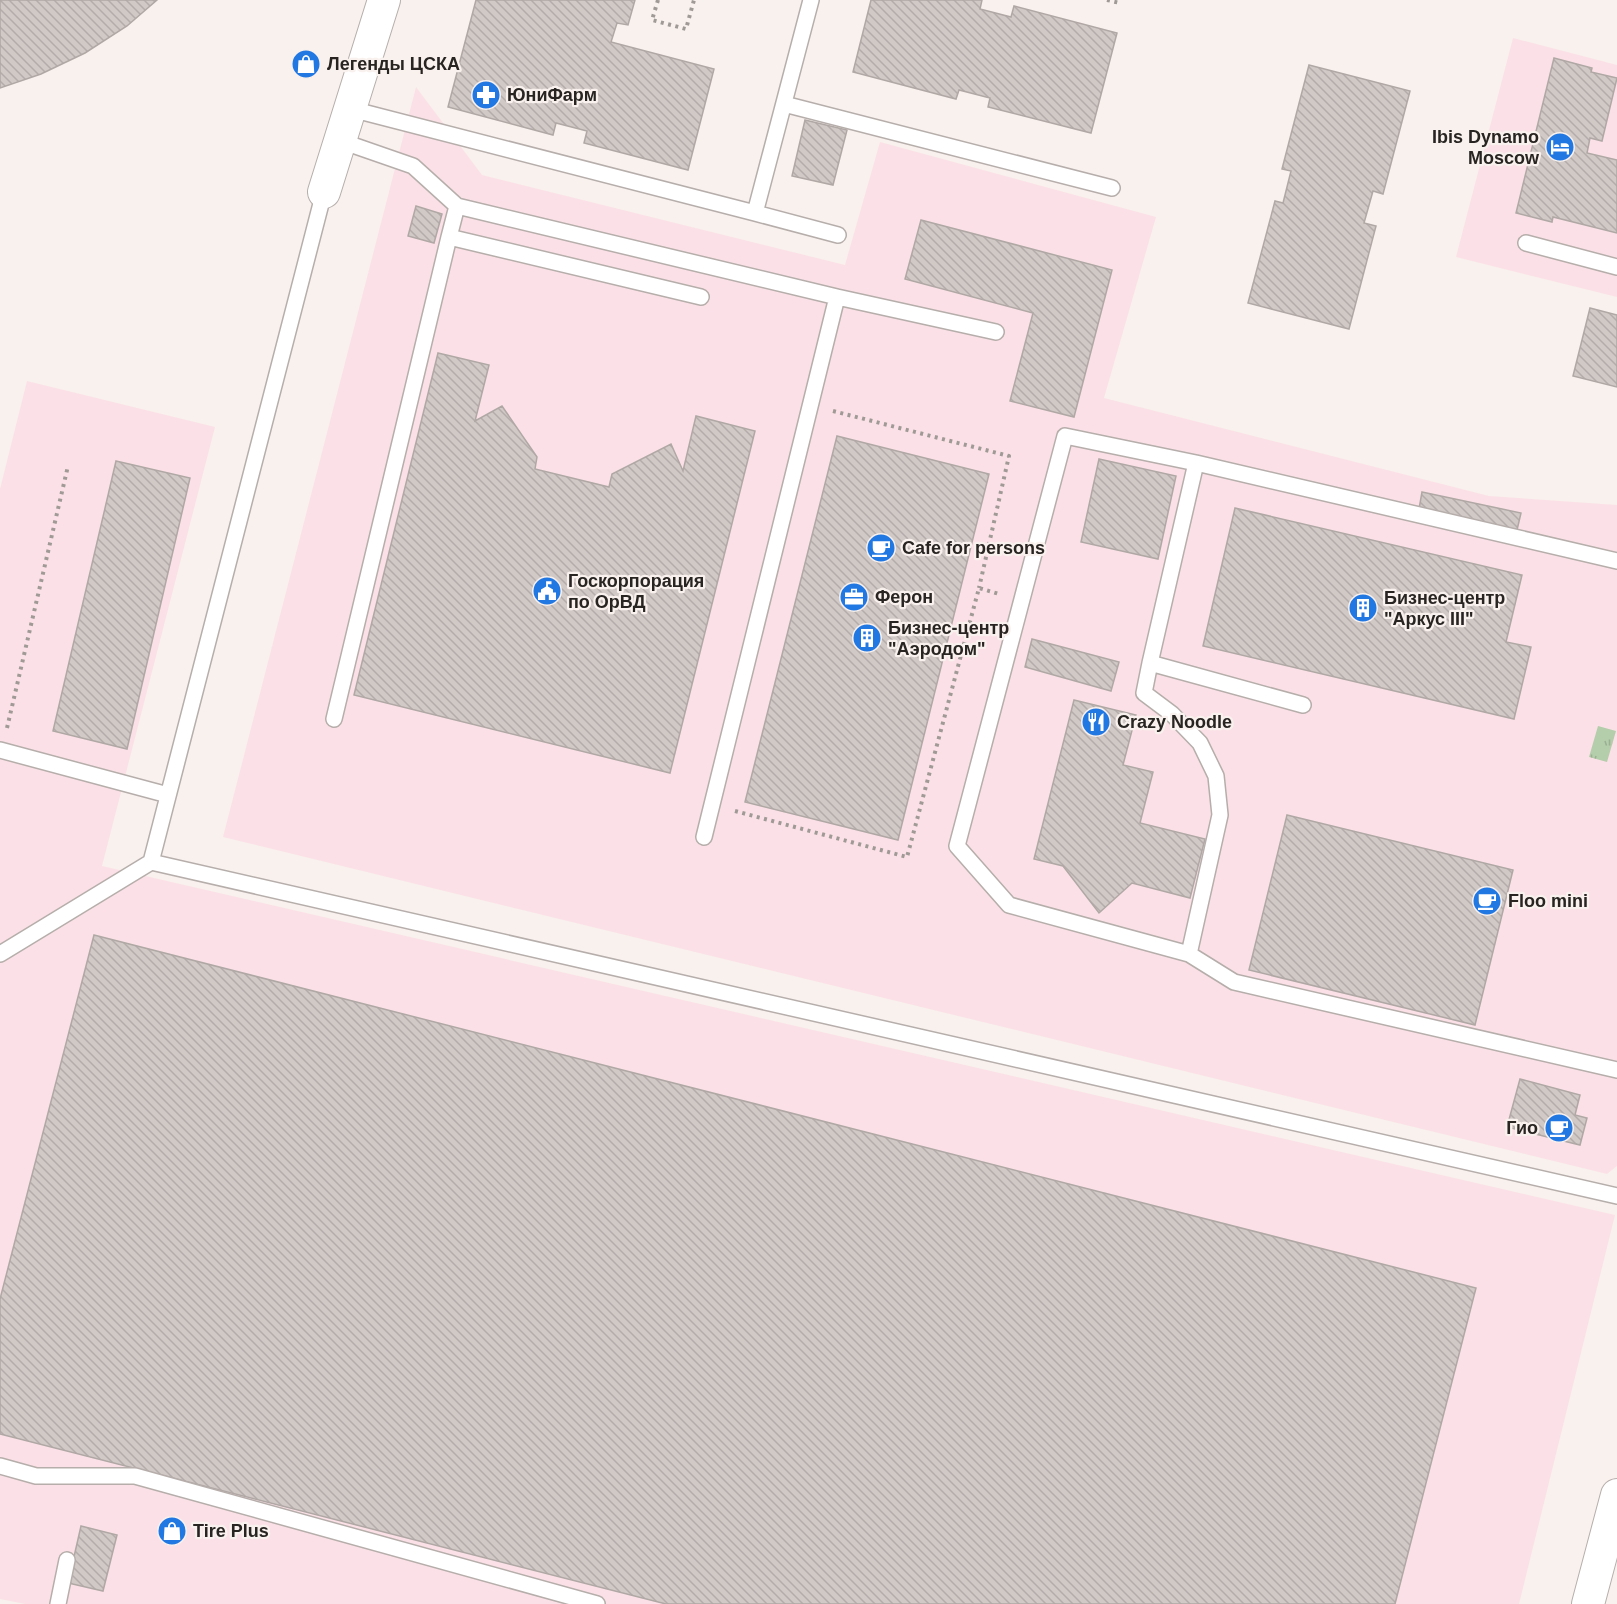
<svg xmlns="http://www.w3.org/2000/svg" width="1617" height="1604" font-family="Arial,sans-serif">
<defs>
<pattern id="grass-tufts" width="24" height="20" patternUnits="userSpaceOnUse" patternTransform="scale(1.5)"><rect width="24" height="20" fill="#b4cdaa"/><path d="M3 7l-1-3M5 7V3M7 7l1-3M15 17l-1-3M17 17v-4M19 17l1-3" fill="none" stroke="#9bb092"/></pattern>
<pattern id="building-back-hatch" width="6" height="6" patternUnits="userSpaceOnUse" patternTransform="scale(1.5)"><rect width="6" height="6" fill="#d1c9c6"/><path d="M-1 5l2 2M0 0l6 6M5-1l2 2" fill="none" stroke="#b3acaa"/></pattern>
</defs>
<rect width="100%" height="100%" fill="#f9f1ed"/>
<!-- commercial -->
<path fill="#fbe1e7" d="M1513,38L1617,65V297L1456,257Z
M416,87L482,175L845,265L880,142L1156,217L1104,398L1489,496L1617,505V1166L1607,1174L223,837Z
M27,381L215,427L102,866L1615,1215L1519,1604H25L0,1599V489Z"/>
<!-- grass -->
<path fill="url(#grass-tufts)" d="M1598,726L1616,731L1607,762L1589,757Z"/>
<!-- building -->
<path fill="url(#building-back-hatch)" stroke="#b0a8a5" stroke-width="1.5" d="M0,0H157L127,26L85,53L41,74L0,88Z
M476,0H635L628,25L617,23L611,42L714,69L688,170L584,143L587,131L556,123L553,135L448,107Z
M871,0H982L980,9L1011,17L1014,6L1117,33L1091,133L988,107L990,98L959,90L956,99L853,72Z
M1554,58L1592,68L1591,72L1617,78L1602,141L1590,138L1587,153L1617,160V233L1553,217L1552,222L1516,213Z
M1309,65L1410,91L1383,194L1373,191L1364,223L1376,226L1349,329L1248,303L1275,201L1283,203L1291,171L1282,169Z
M805,120L847,130L833,185L792,176Z
M416,206L442,214L434,243L408,236Z
M921,220L1112,270L1074,417L1010,401L1033,313L905,279Z
M1590,308L1617,315V387L1573,376Z
M438,353L489,365L475,421L502,406L537,457L535,469L609,487L612,474L671,444L683,471L696,416L755,431L670,773L354,695Z
M837,436L989,474L898,840L745,802Z
M1099,459L1176,476L1158,559L1081,542Z
M116,461L190,478L127,749L53,731Z
M1422,492L1521,513L1517,530L1419,509Z
M1235,508L1522,575L1506,642L1531,647L1514,719L1203,646Z
M1032,639L1119,662L1111,691L1025,667Z
M1074,700L1136,715L1123,765L1153,772L1140,823L1205,839L1190,898L1132,883L1099,913L1063,866L1034,859Z
M1287,815L1513,870L1475,1025L1249,970Z
M94,935L1476,1288L1395,1604H666L0,1434V1299Z
M1520,1079L1580,1095L1575,1115L1587,1118L1580,1145L1507,1127Z
M81,1526L117,1535L103,1591L68,1583Z"/>
<g fill="none" stroke-linecap="round" stroke-linejoin="round">
<!-- lane casing -->
<g stroke="#b6aeab" stroke-width="18">
<path id="lane" d="M784,104L1112,188
M351,109L755,213L811,0
M341,141L413,166L457,206L837,297L704,837
M457,206L449,237L701,297
M755,213L838,235
M1526,243L1617,267
M837,297L996,332
M1196,463L1150,663L1303,705
M1150,663L1144,693L1172,714L1200,743L1216,776L1220,815L1189,954L1009,905L957,846L1065,436L1196,463L1617,561
M334,719L449,237
M0,750L168,795
M151,862L324,192
M0,954L151,862L1617,1196
M1189,954L1234,982L1617,1070
M0,1466L36,1476H135L597,1604
M58,1604L67,1560"/>
</g>
<!-- street casing -->
<g stroke="#b6aeab" stroke-width="34">
<path id="street" d="M324,192L384,0
M1588,1604L1617,1495"/>
</g>
<!-- path -->
<path stroke="#a09a96" stroke-width="4" stroke-dasharray="3 4.5" stroke-linecap="butt" d="M658,0L652,20L686,29L694,0
M1107,0L1120,3
M833,411L1009,456L979,588
M7,728L68,466
M735,811L907,857L979,588L999,594"/>
<!-- lane -->
<use href="#lane" stroke="#fff" stroke-width="15"/>
<!-- street -->
<use href="#street" stroke="#fff" stroke-width="32"/>
</g>
<!-- icons -->
<defs>
<g id="shop-disc" transform="scale(1.5)"><circle r="9.5" fill="#2278e2" stroke="#f9f1ed"/><path d="M-5-2.5h2.3a2.7 3.5 0 0 1 5.4 0H5L5.5 6h-11ZM-1.5-2.5h3a1.5 2.3 0 0 0-3 0Z" fill="#fff"/></g>
<g id="pharmacy-disc" transform="scale(1.5)"><circle r="9.5" fill="#2278e2" stroke="#f9f1ed"/><path d="M-2-6h4v4h4v4h-4v4h-4v-4h-4v-4h4Z" fill="#fff"/></g>
<g id="hotel-disc" transform="scale(1.5)"><circle r="9.5" fill="#2278e2" stroke="#f9f1ed"/><path d="M-6-4.5h1.5V1H6V5H4.5V3h-9V5H-6ZM-4 0a1.8 1.8 0 1 1 3.6 0ZM.5 0V-2.5h3Q6-2.5 6 0Z" fill="#fff"/></g>
<g id="cafe-disc" transform="scale(1.5)"><circle r="9.5" fill="#2278e2" stroke="#f9f1ed"/><path d="M-5.5-4.5H6V0H3Q3 3.5 0 3.5H-2.5Q-5.5 3.5-5.5 0ZM3-3.2v2h1.7v-2ZM-6 4.5H4V6H-6Z" fill="#fff"/></g>
<g id="civic-disc" transform="scale(1.5)"><circle r="9.5" fill="#2278e2" stroke="#f9f1ed"/><path d="M-.6-6.5H3V-4.5H.6V-3L4-1V1h2V6H-6V1h2V-1L-.6-3ZM-1.2 2.5V6h2.4V2.5Z" fill="#fff"/></g>
<g id="office-disc" transform="scale(1.5)"><circle r="9.5" fill="#2278e2" stroke="#f9f1ed"/><path d="M-6-3h4V-5.5h4V-3h4V5H-6ZM-1-4.5V-3h2v-1.5ZM-6 0V1H6V0Z" fill="#fff"/></g>
<g id="building-disc" transform="scale(1.5)"><circle r="9.5" fill="#2278e2" stroke="#f9f1ed"/><path d="M-4-6H4V6H1V3H-1V6H-4ZM-2.5-4.3h1.7v1.8h-1.7ZM.8-4.3h1.7v1.8H.8ZM-2.5-1h1.7V.8h-1.7ZM.8-1h1.7V.8H.8Z" fill="#fff"/></g>
<g id="restaurant-disc" transform="scale(1.5)"><circle r="9.5" fill="#2278e2" stroke="#f9f1ed"/><path d="M-5-6h1v4h1v-4h1v4h1v-4h1v5L-1.5 .5V6h-2V.5L-5-1ZM5-6V6H3V1.5H1.5Q1.5-4 5-6Z" fill="#fff"/></g>
</defs>
<g fill-rule="evenodd">
<use href="#shop-disc" x="306" y="64"/>
<use href="#pharmacy-disc" x="486" y="95"/>
<use href="#hotel-disc" x="1560" y="147"/>
<use href="#cafe-disc" x="881" y="548"/>
<use href="#civic-disc" x="547" y="591"/>
<use href="#office-disc" x="854" y="597"/>
<use href="#building-disc" x="1363" y="608"/>
<use href="#building-disc" x="867" y="638"/>
<use href="#restaurant-disc" x="1096" y="722"/>
<use href="#cafe-disc" x="1487" y="901"/>
<use href="#cafe-disc" x="1559" y="1128"/>
<use href="#shop-disc" x="172" y="1531"/>
</g>
<g text-anchor="middle" dominant-baseline="central" stroke-width="4.5" stroke-linejoin="round" paint-order="stroke">
<!-- poi labels -->
<g font-size="18" font-weight="bold" fill="#272422" stroke="#f9f1ed" text-anchor="start">
<text x="327" y="64">Легенды ЦСКА</text>
<text x="507" y="95">ЮниФарм</text>
<text x="1539" y="137" text-anchor="end">Ibis Dynamo<tspan x="1539" dy="21">Moscow</tspan></text>
<text x="902" y="548">Cafe for persons</text>
<text x="568" y="581">Госкорпорация<tspan x="568" dy="21">по ОрВД</tspan></text>
<text x="875" y="597">Ферон</text>
<text x="1384" y="598">Бизнес-центр<tspan x="1384" dy="21">"Аркус III"</tspan></text>
<text x="888" y="628">Бизнес-центр<tspan x="888" dy="21">"Аэродом"</tspan></text>
<text x="1117" y="722">Crazy Noodle</text>
<text x="1508" y="901">Floo mini</text>
<text x="1538" y="1128" text-anchor="end">Гио</text>
<text x="193" y="1531">Tire Plus</text>
</g>
</g>
</svg>
